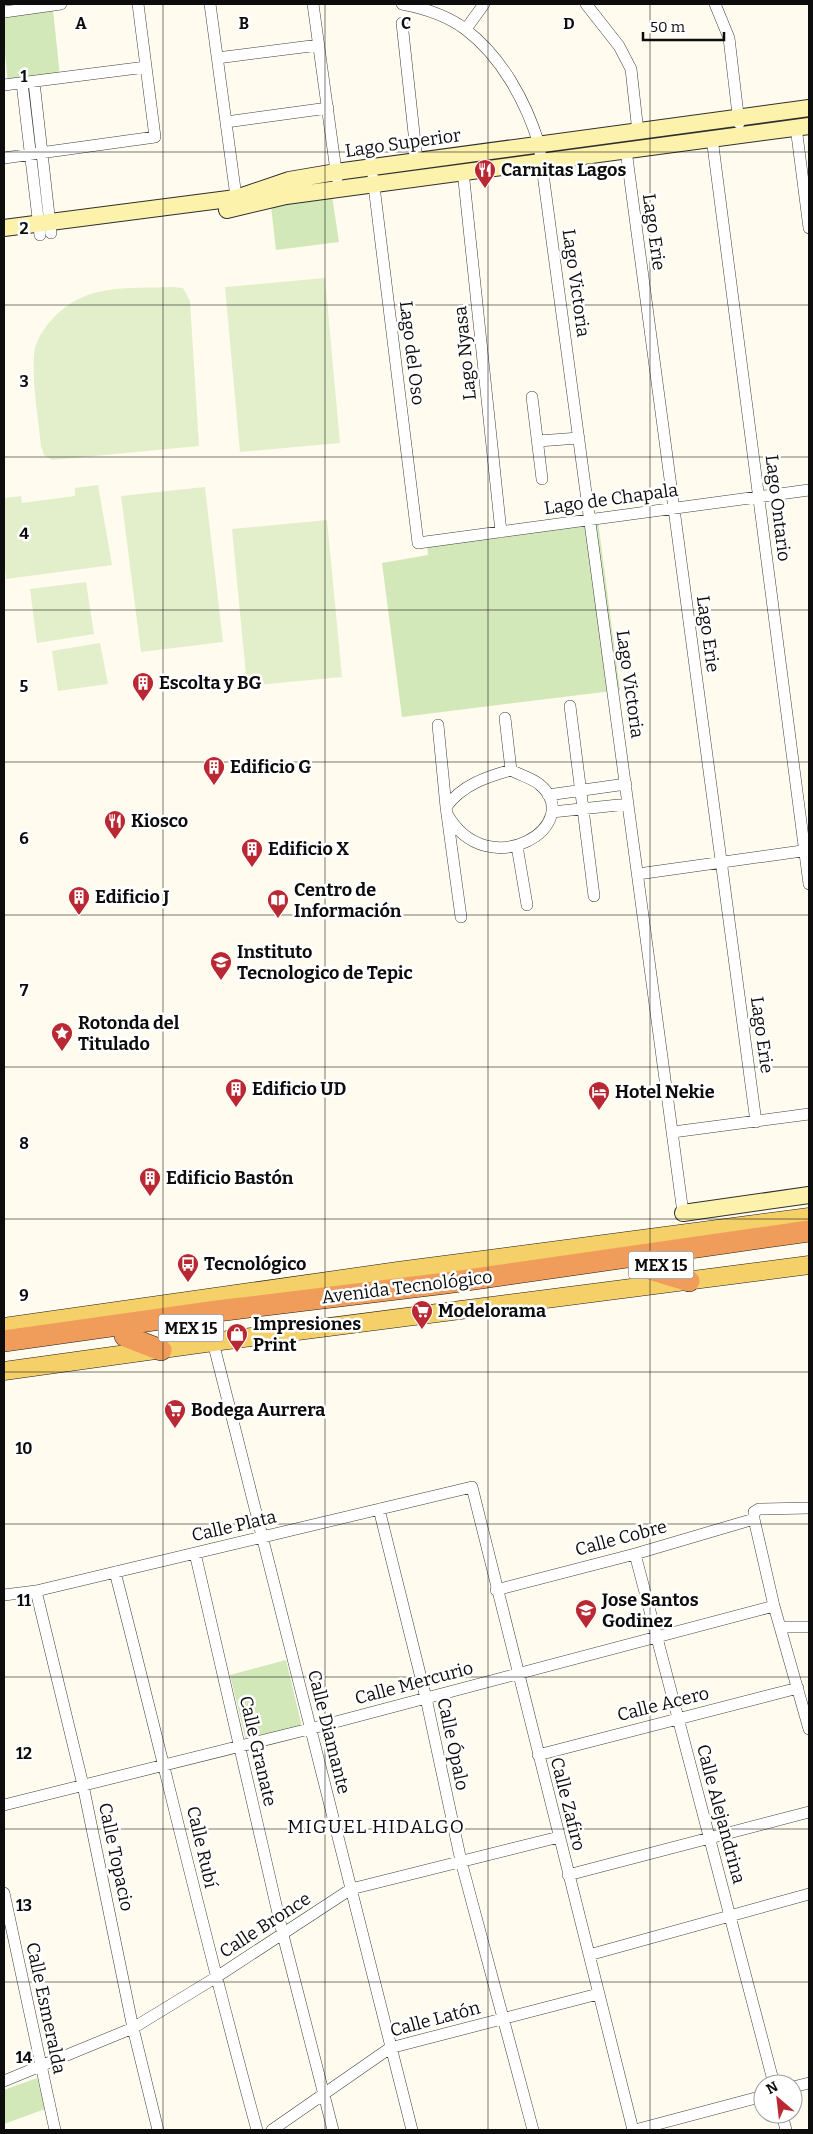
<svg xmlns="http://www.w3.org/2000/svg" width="813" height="2134" font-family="Bitter,serif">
<rect width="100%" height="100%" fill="#fffbee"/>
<!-- green -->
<path fill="#d2e8b9" d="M53,9L60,77L8,83L4,43V15Z
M332,196L339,242L276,250L271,206Z
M598,521L620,690L402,717L382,563L428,555L427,544Z
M286,1660L302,1727L246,1741L230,1675Z
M37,2078L45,2109L4,2124V2090Z"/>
<!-- pitch -->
<path fill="#e3efcb" d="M325,278L340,443L240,452L225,287Z
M173,287L183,288L190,301L199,446L52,460L44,455L41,446C38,416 32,384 34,355C35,343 41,333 48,324C82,282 125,289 173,287Z
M98,485L112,565L6,579L4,558V498L21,496L22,503L75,496V488Z
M205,487L223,642L141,652L121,496Z
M327,520L342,677L247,686L232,529Z
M86,582L94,634L37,643L30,589Z
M100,643L108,684L58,691L52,651Z"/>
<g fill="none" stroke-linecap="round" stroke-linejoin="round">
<!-- street casing -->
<g stroke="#404040" stroke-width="12">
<path id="street" d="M210,4L237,204
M313,4L337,178
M402,4C423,8 448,16 465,29C502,57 526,102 539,144L683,1213
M586,4L619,46L631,69L638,132
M715,4L729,38L739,123
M4,12L61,4
M402,23L417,161
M466,29L484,4
M217,58L319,45
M34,82L51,233
M22,83L40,235
M4,85L146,67
M226,122L328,108
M796,127L809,228
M712,138L809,884
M626,150L756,1122
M4,158L155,137L138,4
M463,171L501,532
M373,178L418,543L809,490
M532,397L542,479
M538,441L579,438
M570,706L594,896
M505,718L511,770
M438,725L446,807L461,917
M548,795L626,784
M446,807C462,785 486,777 511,770C520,775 531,778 539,784C588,824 488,887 447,814
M552,812L628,804
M517,846L527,905
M638,874L809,850
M673,1132L809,1114
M213,1342L412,2130
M809,1508L759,1509L754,1512V1519L774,1606L809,1729
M379,1509L426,1698L461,1861L533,2130
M195,1553L283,1935L333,2130
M635,1554L774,2084
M115,1572C163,1758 206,1945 257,2130
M496,1590L635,1554L754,1519
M36,1591L83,1785L133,2028L158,2130
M4,1595L36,1591L472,1487L633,2130
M780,1627H809
M538,1755L798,1688
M4,1805L309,1729L774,1606
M568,1875L809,1812
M4,1893L55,2130
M589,1955L809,1894
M4,2081L133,2028L215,1978L351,1889L559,1837
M793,2087L809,2083
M782,2114L786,2130
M272,2130L390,2048L598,1994
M635,2130L763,2096"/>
</g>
<!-- secondary casing -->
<g stroke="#2f2f2f" stroke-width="18">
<path id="secondary" d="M227,210L286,196L809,126
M4,228L236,198L289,180L336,172L809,108
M683,1213L809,1195"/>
</g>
<!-- primary casing -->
<g stroke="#1e1e1e" stroke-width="19">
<path id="primary" d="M4,1327L398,1271L809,1217
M4,1371L213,1342L809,1265"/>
</g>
<!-- highway casing -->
<g stroke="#1e1e1e" stroke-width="22">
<path id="highway" d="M643,1267L689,1281
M125,1336L161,1350
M4,1341L217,1311L446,1283L809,1231"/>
</g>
<!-- street -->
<use href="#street" stroke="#fff" stroke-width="11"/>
<!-- secondary -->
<use href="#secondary" stroke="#fdf2ab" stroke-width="16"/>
<!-- primary -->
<use href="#primary" stroke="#f5cf68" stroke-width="18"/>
<!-- highway -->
<use href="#highway" stroke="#f09c5b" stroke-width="21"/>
</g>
<!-- grid -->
<path fill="none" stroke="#0d0d0d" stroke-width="1" stroke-opacity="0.55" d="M163,4V2130M325,4V2130M488,4V2130M650,4V2130M4,152H809M4,305H809M4,457H809M4,610H809M4,762H809M4,915H809M4,1067H809M4,1219H809M4,1372H809M4,1524H809M4,1677H809M4,1829H809M4,1982H809"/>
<!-- icons -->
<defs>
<g id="restaurant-pin" transform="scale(1.125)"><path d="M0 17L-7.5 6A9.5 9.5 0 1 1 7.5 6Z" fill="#ba2933" stroke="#fff"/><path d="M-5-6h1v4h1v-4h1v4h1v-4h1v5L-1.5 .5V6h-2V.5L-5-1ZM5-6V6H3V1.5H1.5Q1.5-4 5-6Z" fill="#fff"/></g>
<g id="building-pin" transform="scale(1.125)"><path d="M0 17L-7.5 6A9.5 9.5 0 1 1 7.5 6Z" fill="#ba2933" stroke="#fff"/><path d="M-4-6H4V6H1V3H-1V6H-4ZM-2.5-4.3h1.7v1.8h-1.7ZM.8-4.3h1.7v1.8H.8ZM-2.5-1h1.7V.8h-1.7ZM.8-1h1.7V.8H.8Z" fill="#fff"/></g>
<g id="library-pin" transform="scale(1.125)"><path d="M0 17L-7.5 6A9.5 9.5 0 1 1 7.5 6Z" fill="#ba2933" stroke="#fff"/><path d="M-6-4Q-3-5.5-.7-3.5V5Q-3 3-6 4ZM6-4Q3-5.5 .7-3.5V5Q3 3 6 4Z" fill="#fff"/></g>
<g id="university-pin" transform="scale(1.125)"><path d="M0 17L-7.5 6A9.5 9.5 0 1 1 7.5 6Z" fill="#ba2933" stroke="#fff"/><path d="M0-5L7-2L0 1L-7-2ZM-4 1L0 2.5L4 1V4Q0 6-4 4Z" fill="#fff"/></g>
<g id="sight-pin" transform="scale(1.125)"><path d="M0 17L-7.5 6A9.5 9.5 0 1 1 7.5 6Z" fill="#ba2933" stroke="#fff"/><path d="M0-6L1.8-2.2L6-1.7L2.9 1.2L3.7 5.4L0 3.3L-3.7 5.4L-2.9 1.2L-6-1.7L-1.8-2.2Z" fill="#fff"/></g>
<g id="hotel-pin" transform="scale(1.125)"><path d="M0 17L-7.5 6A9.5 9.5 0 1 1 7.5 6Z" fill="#ba2933" stroke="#fff"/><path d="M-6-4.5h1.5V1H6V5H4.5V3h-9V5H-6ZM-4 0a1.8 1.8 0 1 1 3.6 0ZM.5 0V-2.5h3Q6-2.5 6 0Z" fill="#fff"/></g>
<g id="bus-pin" transform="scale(1.125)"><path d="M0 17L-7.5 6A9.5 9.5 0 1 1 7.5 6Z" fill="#ba2933" stroke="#fff"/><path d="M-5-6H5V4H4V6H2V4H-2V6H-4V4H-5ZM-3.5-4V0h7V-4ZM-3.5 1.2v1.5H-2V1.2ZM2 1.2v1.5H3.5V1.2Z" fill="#fff"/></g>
<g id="supermarket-pin" transform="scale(1.125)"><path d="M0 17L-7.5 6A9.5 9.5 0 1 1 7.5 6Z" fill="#ba2933" stroke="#fff"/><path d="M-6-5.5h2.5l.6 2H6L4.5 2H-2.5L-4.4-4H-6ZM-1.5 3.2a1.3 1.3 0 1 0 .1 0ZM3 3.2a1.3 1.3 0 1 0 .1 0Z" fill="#fff"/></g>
<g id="shop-pin" transform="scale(1.125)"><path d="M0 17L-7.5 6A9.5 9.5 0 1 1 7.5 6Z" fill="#ba2933" stroke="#fff"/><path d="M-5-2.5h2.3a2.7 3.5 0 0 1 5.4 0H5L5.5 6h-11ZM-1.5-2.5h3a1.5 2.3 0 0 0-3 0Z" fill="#fff"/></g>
<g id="school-pin" transform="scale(1.125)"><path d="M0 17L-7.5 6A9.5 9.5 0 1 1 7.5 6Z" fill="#ba2933" stroke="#fff"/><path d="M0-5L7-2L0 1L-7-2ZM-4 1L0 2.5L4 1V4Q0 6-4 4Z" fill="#fff"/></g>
</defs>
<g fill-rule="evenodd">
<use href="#restaurant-pin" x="485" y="170"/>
<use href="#building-pin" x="143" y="683"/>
<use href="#building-pin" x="214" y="767"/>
<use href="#restaurant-pin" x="115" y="821"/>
<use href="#building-pin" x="252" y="849"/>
<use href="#building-pin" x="79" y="897"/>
<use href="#library-pin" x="278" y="900"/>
<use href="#university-pin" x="221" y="962"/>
<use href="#sight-pin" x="62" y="1033"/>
<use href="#building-pin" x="236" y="1089"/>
<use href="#hotel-pin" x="599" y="1092"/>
<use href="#building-pin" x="150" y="1178"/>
<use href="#bus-pin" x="188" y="1264"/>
<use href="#supermarket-pin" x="422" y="1311"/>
<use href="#shop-pin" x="237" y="1334"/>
<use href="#supermarket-pin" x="175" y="1410"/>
<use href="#school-pin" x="586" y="1610"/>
</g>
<g text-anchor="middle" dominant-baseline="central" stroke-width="5" stroke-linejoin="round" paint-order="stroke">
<!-- shield labels -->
<g fill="#fff" stroke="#565656" stroke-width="1">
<rect x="628.5" y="1251.5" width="65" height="27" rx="4"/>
<rect x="158.5" y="1314.5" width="65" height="27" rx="4"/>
</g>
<g font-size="16" font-weight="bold" fill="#0d0d0d">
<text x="661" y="1265">MEX 15</text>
<text x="191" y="1328">MEX 15</text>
</g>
<!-- street labels -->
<g font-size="18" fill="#0d0d0d" stroke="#fff">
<text transform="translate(403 143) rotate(-8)">Lago Superior</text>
<text transform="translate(654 232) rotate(82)">Lago Erie</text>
<text transform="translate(576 283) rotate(82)">Lago Victoria</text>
<text transform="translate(412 353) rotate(83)">Lago del Oso</text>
<text transform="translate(465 353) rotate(-96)">Lago Nyasa</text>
<text transform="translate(611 499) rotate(-8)">Lago de Chapala</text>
<text transform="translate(778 508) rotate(83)">Lago Ontario</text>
<text transform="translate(708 634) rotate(82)">Lago Erie</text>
<text transform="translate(630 684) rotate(82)">Lago Victoria</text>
<text transform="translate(762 1035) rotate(82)">Lago Erie</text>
<text transform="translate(407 1287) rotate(-7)">Avenida Tecnológico</text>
<text transform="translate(234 1526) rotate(-13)">Calle Plata</text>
<text transform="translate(621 1538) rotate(-15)">Calle Cobre</text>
<text transform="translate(414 1683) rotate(-15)">Calle Mercurio</text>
<text transform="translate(663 1704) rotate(-14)">Calle Acero</text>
<text transform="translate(329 1732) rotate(76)">Calle Diamante</text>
<text transform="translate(453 1744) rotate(78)">Calle Ópalo</text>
<text transform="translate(258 1751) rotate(77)">Calle Granate</text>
<text transform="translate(568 1804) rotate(76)">Calle Zafiro</text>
<text transform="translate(721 1814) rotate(75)">Calle Alejandrina</text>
<text transform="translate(202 1847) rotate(77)">Calle Rubí</text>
<text transform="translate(116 1857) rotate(78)">Calle Topacio</text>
<text transform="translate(265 1925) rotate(-33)">Calle Bronce</text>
<text transform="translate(46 2008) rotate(78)">Calle Esmeralda</text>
<text transform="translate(435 2019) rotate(-15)">Calle Latón</text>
</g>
<!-- poi labels -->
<g font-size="18" font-weight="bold" fill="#0d0d0d" stroke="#fff" text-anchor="start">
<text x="501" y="170">Carnitas Lagos</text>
<text x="159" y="683">Escolta y BG</text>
<text x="230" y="767">Edificio G</text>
<text x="131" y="821">Kiosco</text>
<text x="268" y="849">Edificio X</text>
<text x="294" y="890">Centro de<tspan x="294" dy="21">Información</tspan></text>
<text x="95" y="897">Edificio J</text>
<text x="237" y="952">Instituto<tspan x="237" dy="21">Tecnologico de Tepic</tspan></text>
<text x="78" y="1023">Rotonda del<tspan x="78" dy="21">Titulado</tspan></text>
<text x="252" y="1089">Edificio UD</text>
<text x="615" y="1092">Hotel Nekie</text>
<text x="166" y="1178">Edificio Bastón</text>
<text x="204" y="1264">Tecnológico</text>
<text x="438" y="1311">Modelorama</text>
<text x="253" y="1324">Impresiones<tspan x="253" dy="21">Print</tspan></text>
<text x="191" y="1410">Bodega Aurrera</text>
<text x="602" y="1600">Jose Santos<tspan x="602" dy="21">Godinez</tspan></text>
</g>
<!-- neighbourhood labels -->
<g font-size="19" letter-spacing="1" fill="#0d0d0d" stroke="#fff">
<text x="376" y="1826">MIGUEL HIDALGO</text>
</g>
</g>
<g font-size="16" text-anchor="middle" font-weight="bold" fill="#0d0d0d" stroke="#fff" stroke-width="5" stroke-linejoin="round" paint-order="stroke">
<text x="81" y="29">A</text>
<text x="244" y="29">B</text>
<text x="406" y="29">C</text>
<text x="569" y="29">D</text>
<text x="24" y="82">1</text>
<text x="24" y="234">2</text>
<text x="24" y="387">3</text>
<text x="24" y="539">4</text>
<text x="24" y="692">5</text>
<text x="24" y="844">6</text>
<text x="24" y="996">7</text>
<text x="24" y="1149">8</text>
<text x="24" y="1301">9</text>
<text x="24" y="1454">10</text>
<text x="24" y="1606">11</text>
<text x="24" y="1759">12</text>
<text x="24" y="1911">13</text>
<text x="24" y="2063">14</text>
</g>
<!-- border -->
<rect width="813" height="2134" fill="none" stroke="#0d0d0d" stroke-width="10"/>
<!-- north arrow -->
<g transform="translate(778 2099) rotate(332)"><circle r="24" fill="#ffffff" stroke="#9e9e9e"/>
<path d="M0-4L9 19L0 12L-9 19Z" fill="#ba2933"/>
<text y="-8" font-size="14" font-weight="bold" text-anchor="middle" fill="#0d0d0d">N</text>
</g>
<!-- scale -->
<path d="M643 32v8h81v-8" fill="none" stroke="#0d0d0d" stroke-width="2.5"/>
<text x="650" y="32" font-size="15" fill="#0d0d0d" stroke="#ffffff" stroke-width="4" paint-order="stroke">50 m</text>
</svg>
